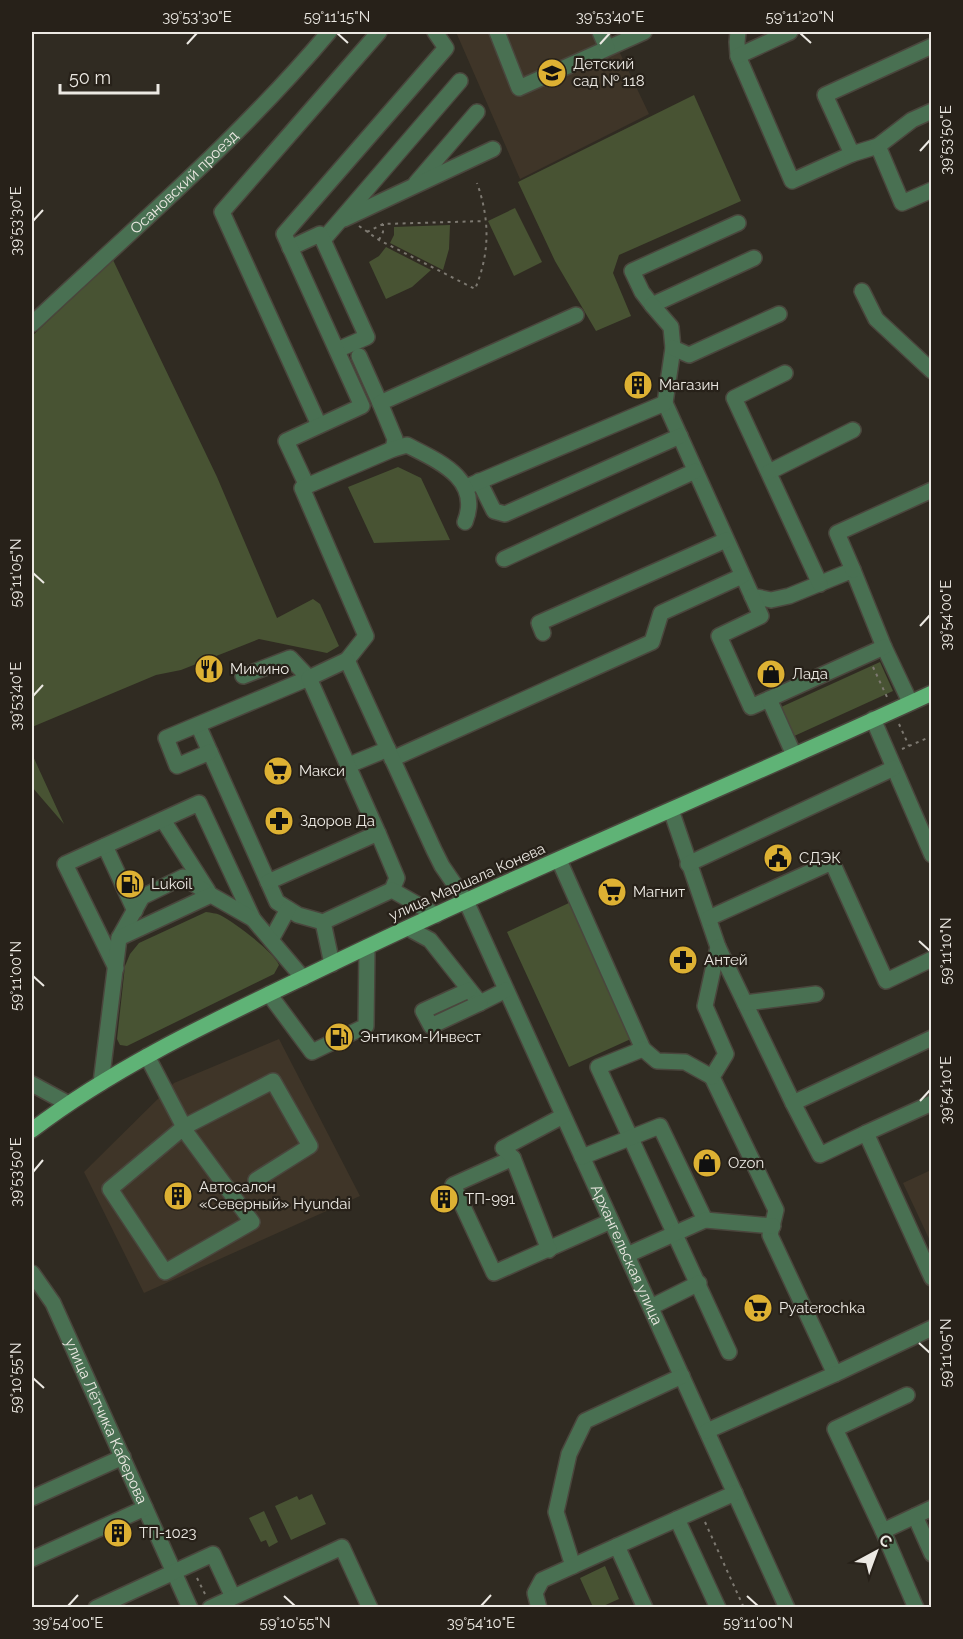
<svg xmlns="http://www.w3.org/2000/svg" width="963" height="1639" font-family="Raleway,sans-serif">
<rect width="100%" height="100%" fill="#302b22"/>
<!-- built -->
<path fill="#3f3528" d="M456,32H610L649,114L520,179Z
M279,1039L360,1196L144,1293L84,1172L174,1083Z
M931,1170V1243L903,1183Z"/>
<!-- green -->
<path fill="#485333" d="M694,95L741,201L619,255L613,273L631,316L596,331L555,261L518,182Z
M515,208L542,262L514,276L488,221Z
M450,225L449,249L443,270L390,243L394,235V227Z
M386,247L431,270L412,287L386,299L369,262L379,256Z
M113,260L217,477L277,618L313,599L320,604L339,646L327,653L259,639L181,670L156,675L32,727V336Z
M398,467L421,478L450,540L374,543L348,487Z
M880,662L893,691L792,737L779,708Z
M32,754L64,824L32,787Z
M571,902L633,1038L569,1067L507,932Z
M206,912C211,913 216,913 220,915C234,922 274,952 279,965L274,974L127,1046L120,1045L117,1039L125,966L130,954L139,943Z
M312,1494L326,1524L291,1540L275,1506L297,1496L299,1500Z
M264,1511L278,1542L269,1547L266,1540L261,1542L249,1518Z
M605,1566L619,1599L601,1607H593L580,1578Z"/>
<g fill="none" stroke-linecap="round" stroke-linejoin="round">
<!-- minor casing -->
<g stroke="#4a463d" stroke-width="18">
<g id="minor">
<path d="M497,32L519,88L644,32"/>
<path d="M600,32L607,48"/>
<path d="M738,32L737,42L738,56L792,181L852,154"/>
<path d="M932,46L825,95L852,154L878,146L902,203L932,190"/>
<path d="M738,56L790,32"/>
<path d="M878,146L912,120L932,111"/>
<path d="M416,183L477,112"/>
<path d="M344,219L493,149"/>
<path d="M738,223L632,271L642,292L652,305L754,258"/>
<path d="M323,240L460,81"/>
<path d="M290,248L320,234L323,240L367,337L337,350"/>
<path d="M862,291L876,319L932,371"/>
<path d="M652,305L671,327L673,348L665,403L752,596L771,600L789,596L853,570L884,647L910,702"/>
<path id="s1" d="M32,324C133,229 240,138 329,32"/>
<path d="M673,348L689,355L779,314"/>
<path d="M359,356L380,403"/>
<path d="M785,373L734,398L820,584"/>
<path d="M319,425L222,212L379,32"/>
<path d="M393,449L395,439L380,403L576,315"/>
<path d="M769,472L853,430"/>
<path d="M479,481L494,511L505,514L680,436"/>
<path d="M471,485L665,403"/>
<path d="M307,486L286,441L362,406L284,234L446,48L435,32"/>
<path d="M504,559L695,471"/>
<path d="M853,570L837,533L932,490"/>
<path d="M752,596L761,616L719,636L751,707L769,699"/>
<path d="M543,633L539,623L726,540"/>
<path d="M347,660L366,636L302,488L393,449L407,445C438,461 482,479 465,522"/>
<path d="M873,719L932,855"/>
<path d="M198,725L277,902L298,915L323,922L392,890L397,878L378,833"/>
<path d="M210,752L177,766L166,738L309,678L290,658L243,676"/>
<path d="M794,755L769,699L884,647"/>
<path d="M392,759L652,642L661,613L742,576"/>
<path d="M349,765L388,749"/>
<path d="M671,810L718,947L705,1006L726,1054L712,1077L776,1210L770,1235L835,1374L932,1328"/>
<path d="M163,820L208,891"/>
<path d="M105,846L135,911"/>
<path d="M559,860L643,1049L598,1067L729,1352"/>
<path d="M688,864L894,768"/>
<path id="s2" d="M268,882L378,833L309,678L347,660L434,850L442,866L466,901L787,1608"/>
<path d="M392,890L436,915"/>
<path d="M709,918L832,862L886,981L932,959"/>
<path d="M323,922L332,964"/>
<path d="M408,928L430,940L480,1003L506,990"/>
<path d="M119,938L142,897L183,877L211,895"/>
<path d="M271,940L288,909"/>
<path d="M718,947L793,1103"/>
<path d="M116,968L65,864L199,803L253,919"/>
<path d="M469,990L423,1011L431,1026L480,1003"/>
<path d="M269,994L312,1052L366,1026L367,947"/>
<path d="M745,1003L816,994"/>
<path d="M932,1038L793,1103L820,1155L866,1133L932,1278"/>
<path d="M643,1049L657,1061L685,1062L712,1077"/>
<path d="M147,1056L184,1127L188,1135L252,1222L165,1272L110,1189L184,1127L273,1081L310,1146L256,1180"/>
<path d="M101,1083L119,938L211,895L253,919L303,978"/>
<path d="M32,1084L67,1103"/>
<path d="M866,1133L932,1103"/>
<path d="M582,1157L660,1126L705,1220"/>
<path d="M513,1158L453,1185L494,1273L611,1221"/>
<path d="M549,1250L513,1158L503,1148L563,1116"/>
<path d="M627,1255L705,1220L773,1226"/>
<path id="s3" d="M32,1273L53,1303L190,1608"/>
<path d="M651,1307L699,1283"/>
<path d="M707,1431L835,1374"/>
<path d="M32,1498L123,1457"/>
<path d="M915,1516L932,1554"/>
<path d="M677,1519L718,1608"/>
<path d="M883,1531L835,1429L907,1395"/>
<path d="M617,1546L735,1493"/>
<path d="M32,1559L145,1508"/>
<path d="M573,1566L556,1512L569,1454L585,1421L682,1376"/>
<path d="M96,1608L213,1554L233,1597"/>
<path d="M210,1608L342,1547L370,1608"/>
<path d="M539,1608L535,1593L542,1580L617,1546L645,1608"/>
<path d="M916,1608L883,1531L932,1508"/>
</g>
</g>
<!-- major casing -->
<g stroke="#4a463d" stroke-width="18">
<path id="major" d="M32,1130C120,1063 222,1017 321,969C522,871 729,787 932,693"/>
</g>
<!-- path -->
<path stroke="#7d7971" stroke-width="2" stroke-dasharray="3 4.5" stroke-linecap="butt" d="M359,226L379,240L475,289C490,253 490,220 477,183
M367,232L383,224L485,221
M379,240L383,232V224
M873,667L887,697
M899,724L909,746
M902,749L932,736
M705,1522L744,1608
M197,1578L205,1594"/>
<!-- minor -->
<use href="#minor" stroke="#497052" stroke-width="15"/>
<!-- major -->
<use href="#major" stroke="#5fb376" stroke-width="15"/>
</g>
<!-- ticks -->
<path fill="none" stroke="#ece9e3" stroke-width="2" d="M337,33L348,43M800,33L811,43M187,44L197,33M600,44L610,33M920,151L930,140M33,221L43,210M33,573L44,583M920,626L930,615M33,696L43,685M919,941L930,951M33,976L44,986M920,1101L930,1090M33,1172L43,1160M919,1343L930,1353M33,1378L44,1388M284,1596L295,1606M747,1596L758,1606M68,1606L78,1595M481,1606L491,1595"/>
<!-- icons -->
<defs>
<g id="school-disc" transform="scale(1.5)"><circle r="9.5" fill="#ddb133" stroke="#272119"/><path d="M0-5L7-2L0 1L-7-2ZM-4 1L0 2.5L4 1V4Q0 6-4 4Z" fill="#111"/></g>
<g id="building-disc" transform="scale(1.5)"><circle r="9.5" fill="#ddb133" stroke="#272119"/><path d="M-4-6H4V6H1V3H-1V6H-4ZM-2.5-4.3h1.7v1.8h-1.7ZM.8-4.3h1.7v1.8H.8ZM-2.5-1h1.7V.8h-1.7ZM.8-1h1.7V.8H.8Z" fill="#111"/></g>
<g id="restaurant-disc" transform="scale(1.5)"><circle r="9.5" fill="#ddb133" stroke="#272119"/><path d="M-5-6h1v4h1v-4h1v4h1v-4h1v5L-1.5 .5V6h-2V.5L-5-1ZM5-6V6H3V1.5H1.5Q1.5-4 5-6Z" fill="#111"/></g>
<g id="shop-disc" transform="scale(1.5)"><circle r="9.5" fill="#ddb133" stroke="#272119"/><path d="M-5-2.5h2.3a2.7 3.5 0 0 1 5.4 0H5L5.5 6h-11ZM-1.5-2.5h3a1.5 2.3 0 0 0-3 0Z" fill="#111"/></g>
<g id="supermarket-disc" transform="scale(1.5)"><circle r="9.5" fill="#ddb133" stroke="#272119"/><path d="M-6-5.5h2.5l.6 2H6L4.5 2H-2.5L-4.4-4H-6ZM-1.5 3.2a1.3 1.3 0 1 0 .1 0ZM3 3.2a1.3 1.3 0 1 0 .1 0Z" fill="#111"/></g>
<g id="pharmacy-disc" transform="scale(1.5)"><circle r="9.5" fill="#ddb133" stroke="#272119"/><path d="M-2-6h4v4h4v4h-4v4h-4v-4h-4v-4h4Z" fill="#111"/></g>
<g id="civic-disc" transform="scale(1.5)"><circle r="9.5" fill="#ddb133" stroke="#272119"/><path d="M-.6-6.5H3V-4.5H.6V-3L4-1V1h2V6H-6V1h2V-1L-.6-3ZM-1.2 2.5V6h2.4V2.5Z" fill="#111"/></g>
<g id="fuel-disc" transform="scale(1.5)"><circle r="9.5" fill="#ddb133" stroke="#272119"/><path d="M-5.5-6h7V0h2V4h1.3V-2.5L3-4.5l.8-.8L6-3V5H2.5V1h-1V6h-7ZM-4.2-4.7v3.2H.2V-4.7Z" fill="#111"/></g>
</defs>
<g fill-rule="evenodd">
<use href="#school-disc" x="552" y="73"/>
<use href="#building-disc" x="638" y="385"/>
<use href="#restaurant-disc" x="209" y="669"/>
<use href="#shop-disc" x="771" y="674"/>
<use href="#supermarket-disc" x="278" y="771"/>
<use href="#pharmacy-disc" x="279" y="821"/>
<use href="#civic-disc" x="778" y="858"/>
<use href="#fuel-disc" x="130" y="884"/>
<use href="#supermarket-disc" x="612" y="892"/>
<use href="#pharmacy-disc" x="683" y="960"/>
<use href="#fuel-disc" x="339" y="1037"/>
<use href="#shop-disc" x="707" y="1163"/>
<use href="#building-disc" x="178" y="1196"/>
<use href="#building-disc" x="444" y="1199"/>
<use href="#supermarket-disc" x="758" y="1308"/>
<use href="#building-disc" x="118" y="1533"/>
</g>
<g text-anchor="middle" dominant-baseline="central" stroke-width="4.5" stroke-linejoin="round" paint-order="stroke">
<!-- poi labels -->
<g font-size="15" fill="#ece9e3" stroke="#272119" text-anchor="start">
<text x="573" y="64">Детский<tspan x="573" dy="17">сад № 118</tspan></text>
<text x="659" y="385">Магазин</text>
<text x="230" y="669">Мимино</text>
<text x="792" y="674">Лада</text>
<text x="299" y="771">Макси</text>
<text x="300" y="821">Здоров Да</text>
<text x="799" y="858">СДЭК</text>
<text x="151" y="884">Lukoil</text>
<text x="633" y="892">Магнит</text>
<text x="704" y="960">Антей</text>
<text x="360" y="1037">Энтиком-Инвест</text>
<text x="728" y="1163">Ozon</text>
<text x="199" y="1187">Автосалон<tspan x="199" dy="17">«Северный» Hyundai</tspan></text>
<text x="465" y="1199">ТП-991</text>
<text x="779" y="1308">Pyaterochka</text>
<text x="139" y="1533">ТП-1023</text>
</g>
<!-- street labels -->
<g font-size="15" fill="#ece9e3" stroke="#272119">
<text stroke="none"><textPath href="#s1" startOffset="208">Осановский проезд</textPath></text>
<text transform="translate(467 882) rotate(-24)">улица Маршала Конева</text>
<text stroke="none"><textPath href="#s2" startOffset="990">Архангельская улица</textPath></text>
<text stroke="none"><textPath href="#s3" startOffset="166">улица Лётчика Каберова</textPath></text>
</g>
</g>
<!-- border -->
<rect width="963" height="1639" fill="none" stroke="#272119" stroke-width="66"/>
<!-- north arrow -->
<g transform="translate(876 1552) rotate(41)" stroke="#272119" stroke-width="4.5" paint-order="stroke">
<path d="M0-4.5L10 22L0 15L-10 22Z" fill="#ece9e3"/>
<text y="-9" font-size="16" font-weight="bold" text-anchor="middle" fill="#ece9e3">С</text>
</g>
<!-- scale -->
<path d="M60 84v9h98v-9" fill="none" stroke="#ece9e3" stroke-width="3"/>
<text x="69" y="84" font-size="18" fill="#ece9e3" stroke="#272119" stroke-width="4.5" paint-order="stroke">50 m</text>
<rect x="33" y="33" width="897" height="1573" fill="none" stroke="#ece9e3" stroke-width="2"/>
<g font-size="15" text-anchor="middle" fill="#ece9e3">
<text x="197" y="22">39°53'30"E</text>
<text x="337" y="22">59°11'15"N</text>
<text x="610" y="22">39°53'40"E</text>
<text x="800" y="22">59°11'20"N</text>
<text transform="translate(946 140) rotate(-90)" y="5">39°53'50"E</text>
<text transform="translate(16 221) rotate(-90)" y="5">39°53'30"E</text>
<text transform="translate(16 573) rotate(-90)" y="5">59°11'05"N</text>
<text transform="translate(946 615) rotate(-90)" y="5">39°54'00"E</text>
<text transform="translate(16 696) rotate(-90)" y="5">39°53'40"E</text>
<text transform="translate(946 951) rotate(-90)" y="5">59°11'10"N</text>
<text transform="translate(16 976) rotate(-90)" y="5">59°11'00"N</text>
<text transform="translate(946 1090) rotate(-90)" y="5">39°54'10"E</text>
<text transform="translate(16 1172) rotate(-90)" y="5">39°53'50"E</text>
<text transform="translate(946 1353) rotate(-90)" y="5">59°11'05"N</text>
<text transform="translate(16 1378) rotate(-90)" y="5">59°10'55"N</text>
<text x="68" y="1628">39°54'00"E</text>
<text x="295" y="1628">59°10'55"N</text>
<text x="481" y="1628">39°54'10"E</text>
<text x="758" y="1628">59°11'00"N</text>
</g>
</svg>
